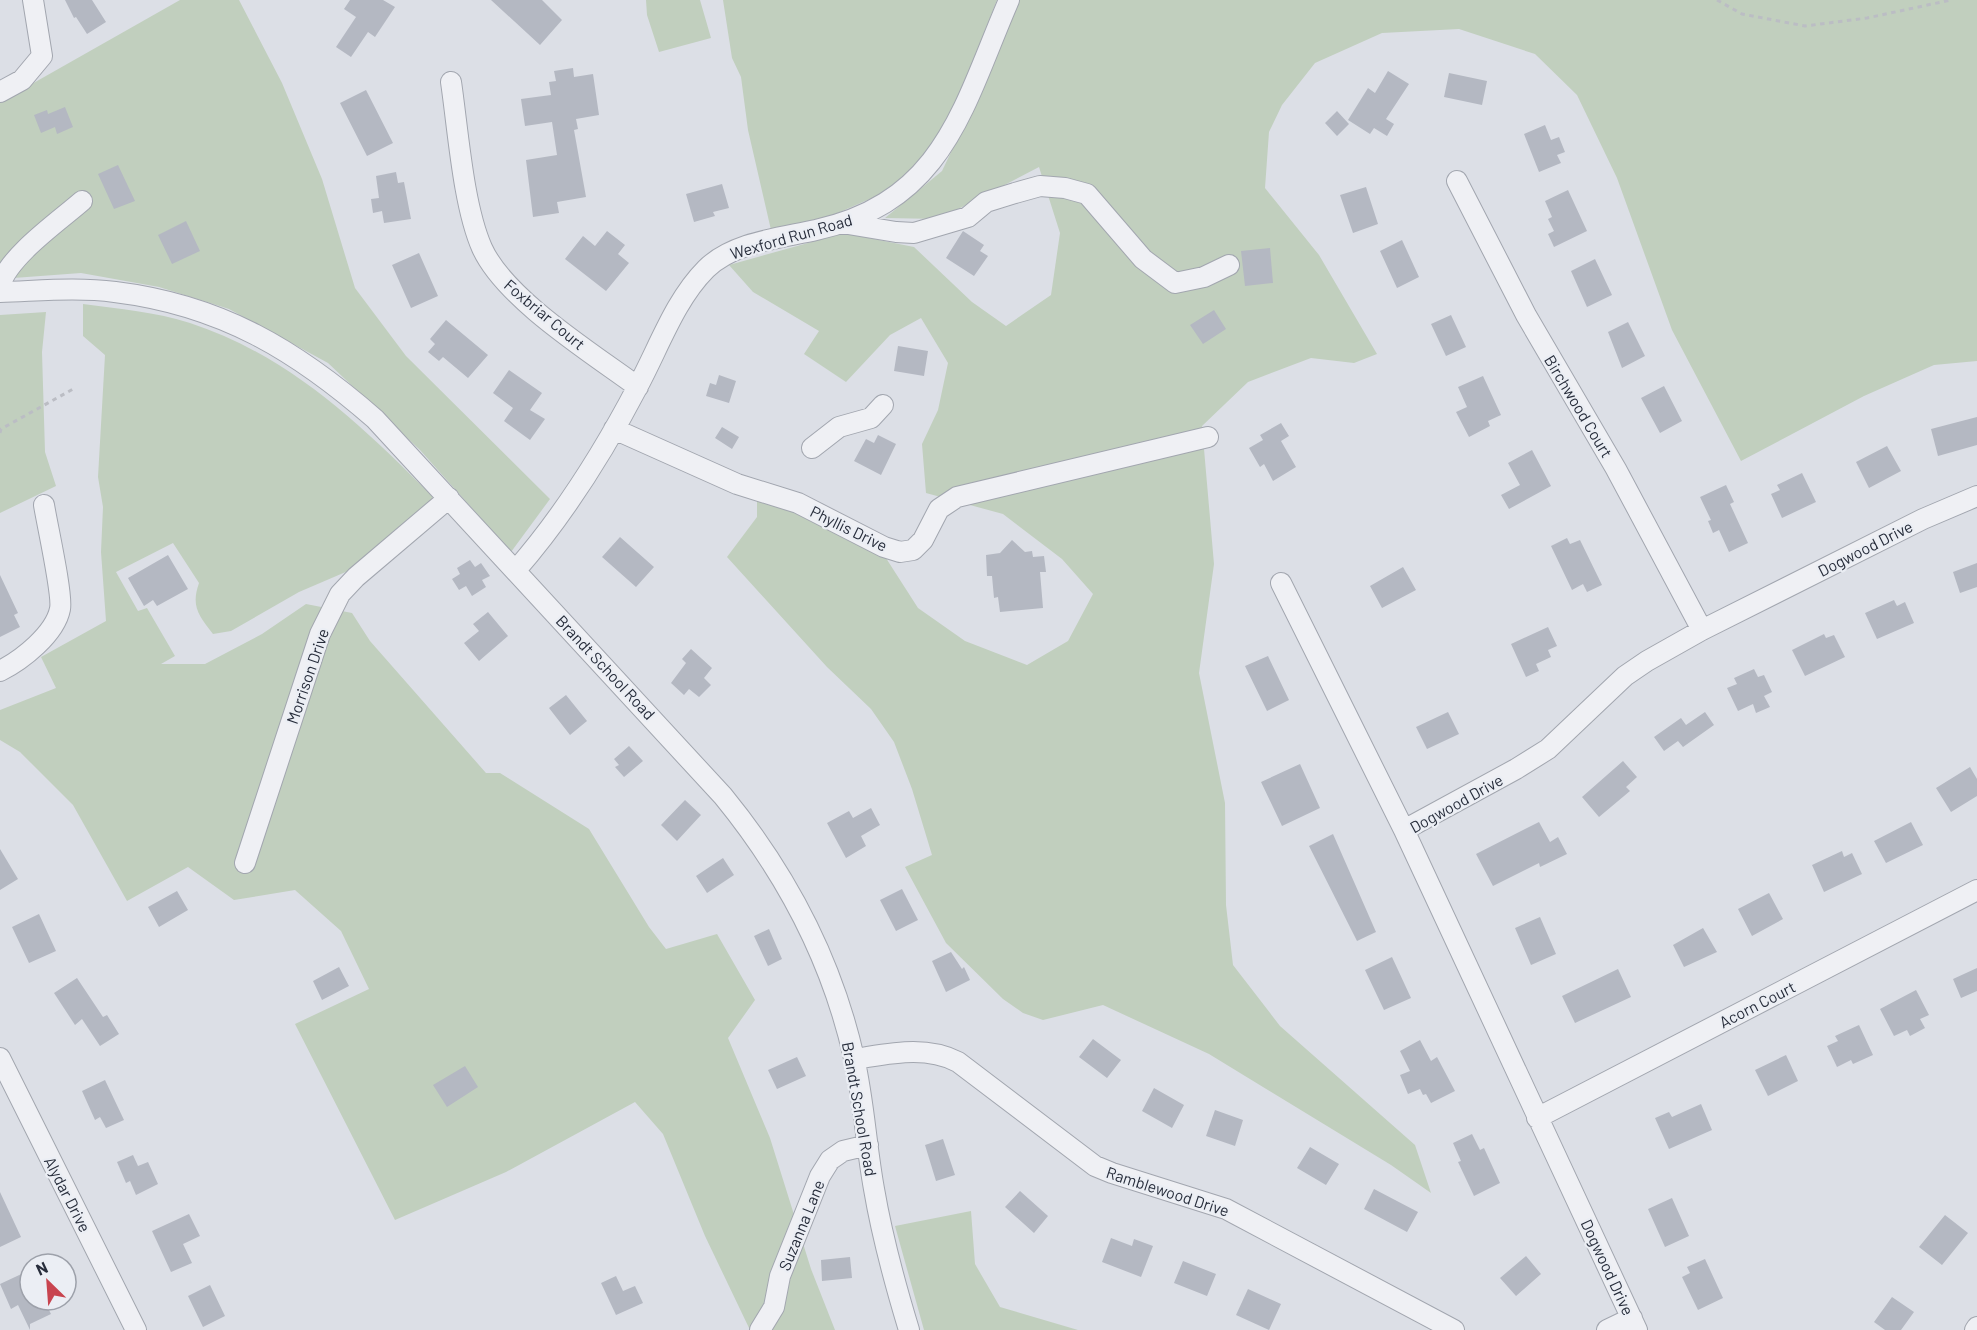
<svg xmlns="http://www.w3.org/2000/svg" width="1977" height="1330" font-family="Barlow,sans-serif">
<rect width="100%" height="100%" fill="#dcdfe6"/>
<!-- green -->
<path fill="#c1cfbe" d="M180,0H239L282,83L322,179L355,288L406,356L550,499L511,552L420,450L328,363L229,309L159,287L81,273L0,279V102Z
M646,0H700L711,38L659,52L647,15Z
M723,0H997L960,94L934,147L895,188L833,215L771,230L748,130L741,77L732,58Z
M1019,0H1977V361L1934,365L1864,396L1741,461L1672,330L1617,178L1577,95L1535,54L1459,29L1382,33L1315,63L1282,105L1269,132L1265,188L1319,255L1377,354L1354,363L1311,358L1248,382L1202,426L1214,564L1199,673L1225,803L1226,905L1233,965L1280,1026L1415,1145L1431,1193L1391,1165L1209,1054L1103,1005L1043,1020L1023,1013L1003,999L946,943L905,867L932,855L912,789L894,742L871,709L827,667L727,557L757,517V497L818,518L884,555L918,608L965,641L1027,665L1068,641L1093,594L1062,559L1003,514L926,493L922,444L938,410L948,363L921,318L890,335L846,382L804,354L819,331L753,292L729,265L844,233L914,247L972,302L1006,326L1051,295L1060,233L1039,167L939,219L885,218L942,171L981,89Z
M83,304C119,309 156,312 190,323C290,356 360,424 433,497L425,508L362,565L299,592L231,631L213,634C198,615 191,606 199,583L173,543L116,572L138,611L147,608L175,656L161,664H205L262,634L306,604L352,613L370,641L486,773H500L589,829L649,927L666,949L717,934L755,1000L728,1038L770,1138L811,1269L835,1330H750L705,1236L663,1134L635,1102L506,1172L395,1220L295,1024L369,989L341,931L295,890L234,900L188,867L127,901L73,805L20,752L0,740V710L56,688L41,657L106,621L101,552L103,507L98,477L105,355L83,336Z
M46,312L42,352L45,452L56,486L0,513V315Z
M971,1211L975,1264L1000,1307L1078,1330H924L895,1226Z"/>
<!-- building -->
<path fill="#b4b8c2" d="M65,0H92L106,22L87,34L76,17L74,18Z
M350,0H383L395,7L375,37L368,32L351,57L336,47L356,17L344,9Z
M491,0H542L562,20L540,45Z
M573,68L574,77L593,74L599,115L576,119L578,129L574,130L586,197L557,202L559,213L533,217L526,160L557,155L552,122L525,126L521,99L551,95L549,82L556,81L554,71Z
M1388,71L1409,84L1386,119L1394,124L1387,136L1374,128L1370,134L1348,120L1368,88L1375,93Z
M1449,73L1487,81L1482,105L1444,97Z
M366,90L393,143L367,156L340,103Z
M65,107L73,127L57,134L55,127L41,133L34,115L47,110L48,114Z
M1337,111L1349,124L1337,136L1325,123Z
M1545,125L1551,140L1559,137L1565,152L1557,155L1561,163L1539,172L1524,134Z
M118,165L135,201L114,209L98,174Z
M396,172L398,183L404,182L411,219L384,223L382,211L373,213L371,199L379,198L376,176Z
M722,184L729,208L713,212L715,216L694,222L686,194Z
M1366,187L1378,224L1353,233L1340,195Z
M1568,190L1587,231L1554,247L1548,234L1554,231L1548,219L1552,217L1545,201Z
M186,221L200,251L172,264L158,235Z
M607,231L625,245L618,254L629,263L606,291L565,259L583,236L595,246Z
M963,231L984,245L980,251L988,256L974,276L946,258Z
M1402,240L1419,277L1397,288L1380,251Z
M1270,248L1273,283L1245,286L1241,251Z
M419,253L438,296L411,308L392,265Z
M1595,259L1612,295L1587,307L1571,271Z
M1214,310L1226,329L1203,344L1190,325Z
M1451,315L1466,347L1446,356L1431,324Z
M446,320L488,355L468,378L443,357L439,361L428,352L435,344L430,339Z
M1628,322L1645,356L1622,368L1608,332Z
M898,346L928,351L924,376L894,371Z
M509,370L542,393L530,410L545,419L530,440L504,421L513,408L493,393Z
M719,375L736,381L729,403L706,396L710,383L716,385Z
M1483,376L1501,415L1488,421L1490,426L1469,437L1456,412L1467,407L1458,387Z
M1664,386L1682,421L1660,433L1641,398Z
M1977,417V445L1938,456L1931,429Z
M1281,423L1289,436L1281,441L1296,467L1273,481L1264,464L1260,467L1249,448L1263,440L1260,435Z
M722,427L739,437L732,449L715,438Z
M878,435L896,444L881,475L854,461L866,439L874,443Z
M1887,446L1901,471L1869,488L1856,462Z
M1532,450L1551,486L1509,509L1501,495L1520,485L1508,463Z
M1802,473L1816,502L1782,518L1771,494L1780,490L1777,485Z
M1726,485L1734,502L1730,504L1748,543L1729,552L1719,530L1713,533L1708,521L1711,520L1700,497Z
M620,537L654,567L636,587L602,557Z
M1567,538L1570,544L1580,540L1602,585L1587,592L1583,584L1572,590L1551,546Z
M1012,540L1025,552L1032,551L1033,557L1044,556L1046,572H1040L1043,608L1000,612L998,597L994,598L992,576H987L986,555L1000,553Z
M168,555L188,589L157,606L153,600L144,606L128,578Z
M470,560L475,567L481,563L490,576L482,580L486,587L472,596L466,586L459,590L452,579L460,574L457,568Z
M1977,563V587L1960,593L1953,572Z
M1403,567L1416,590L1382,608L1370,586Z
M0,575L18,613L14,615L20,627L0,637Z
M1894,600L1897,606L1905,602L1914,623L1877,639L1865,613Z
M488,612L508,636L479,661L464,643L479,631L473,624Z
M1548,627L1557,646L1548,650L1551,657L1536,664L1539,671L1526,677L1511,644Z
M1824,634L1826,638L1834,635L1845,657L1805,676L1792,650Z
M691,649L712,668L704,678L711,685L699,697L689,689L684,695L671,683L686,663L682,659Z
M1268,656L1289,700L1267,711L1245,666Z
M1754,669L1758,677L1764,675L1772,692L1764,696L1770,707L1756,713L1753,704L1738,711L1727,688L1737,684L1734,678Z
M566,695L587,721L570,735L549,708Z
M1448,712L1459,734L1427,749L1416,727Z
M1705,712L1714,725L1683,747L1678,741L1664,751L1654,737L1681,718L1686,725Z
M629,746L643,761L624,777L615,767L619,765L614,759Z
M1623,761L1637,777L1626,787L1630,791L1599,817L1582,797Z
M1300,764L1320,808L1282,826L1261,782Z
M1970,767L1977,779V796L1951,812L1936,788Z
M685,800L701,815L677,841L661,825Z
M871,808L880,825L861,836L866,846L846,858L827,823L849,811L853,818Z
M1539,822L1550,842L1558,837L1567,854L1540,867L1539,863L1493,886L1476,854Z
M1911,822L1923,845L1886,863L1874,841Z
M1333,834L1376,932L1357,941L1309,846Z
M0,849L18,879L0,890Z
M1842,851L1844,857L1852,853L1862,874L1824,892L1812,865Z
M723,858L734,875L707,893L696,876Z
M902,889L918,920L896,931L880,900Z
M177,891L188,910L159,927L148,907Z
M1769,893L1783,919L1752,936L1738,909Z
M39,914L56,951L29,963L12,927Z
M1540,917L1556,954L1531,965L1515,928Z
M1703,928L1717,952L1684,967L1673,945Z
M769,929L782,959L768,966L754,936Z
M951,952L962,969L964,967L970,980L946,992L932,961Z
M1392,957L1411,998L1384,1010L1365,970Z
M339,967L349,986L322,1000L313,981Z
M1977,968V991L1961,998L1953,979Z
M1618,969L1631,997L1575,1023L1562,996Z
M77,978L103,1017L107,1015L119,1034L100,1046L82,1019L75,1025L54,993Z
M1916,990L1929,1015L1920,1019L1925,1028L1910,1036L1907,1030L1894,1036L1880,1009Z
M1859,1025L1873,1055L1853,1064L1851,1060L1837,1067L1827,1046L1838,1041L1835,1036Z
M1093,1039L1121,1060L1107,1078L1079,1057Z
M1420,1040L1431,1061L1437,1057L1455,1091L1431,1103L1426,1094L1423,1095L1420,1089L1408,1094L1400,1075L1410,1071L1400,1051Z
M1786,1055L1798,1081L1768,1096L1755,1070Z
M797,1057L806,1076L777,1089L768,1070Z
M465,1066L478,1087L447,1107L433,1085Z
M105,1080L124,1120L106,1128L100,1117L95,1120L82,1091Z
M1154,1088L1184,1105L1172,1128L1142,1111Z
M1701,1104L1712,1130L1669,1149L1655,1118L1669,1112L1672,1117Z
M1215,1110L1243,1120L1235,1146L1206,1136Z
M1472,1134L1480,1150L1484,1148L1500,1183L1474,1196L1458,1162L1461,1161L1453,1143Z
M943,1139L955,1175L936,1181L925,1145Z
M1310,1147L1339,1164L1326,1185L1297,1168Z
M133,1155L138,1166L148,1162L158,1184L136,1195L130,1181L126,1183L117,1162Z
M1374,1189L1418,1212L1407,1232L1364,1209Z
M1020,1191L1048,1216L1034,1233L1005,1207Z
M0,1192L21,1237L0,1247Z
M1672,1198L1689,1236L1665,1247L1648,1209Z
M189,1214L200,1236L183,1244L192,1263L171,1272L152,1231Z
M1945,1215L1968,1233L1942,1265L1919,1247Z
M1111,1238L1132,1246L1134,1239L1153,1246L1141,1277L1102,1262Z
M1526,1256L1541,1274L1516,1296L1500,1278Z
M850,1257L852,1278L822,1281L821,1260Z
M1705,1259L1723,1298L1698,1310L1682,1277L1690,1273L1687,1267Z
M1183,1261L1216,1274L1207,1296L1174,1283Z
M30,1270V1300H44L51,1314L30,1324V1330L18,1305L11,1309L0,1284Z
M616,1276L623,1291L635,1286L643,1303L616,1315L601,1283Z
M210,1285L225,1316L203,1327L188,1296Z
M1248,1289L1281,1304L1269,1330L1236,1315Z
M1892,1297L1914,1312L1901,1330H1885L1874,1322Z"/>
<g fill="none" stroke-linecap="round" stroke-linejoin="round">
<!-- minor casing -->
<g stroke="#a2a6af" stroke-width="22">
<path id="minor" d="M451,82C458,129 463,205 482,248C505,299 592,353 638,387
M0,92L22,80L42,56L33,0
M1457,181L1526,315L1616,469L1702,630
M842,223L896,232L914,233L968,217L986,202L1015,193L1040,186L1065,188L1087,194L1143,259L1175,283L1204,277L1229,265
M0,285C10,255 58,222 82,201
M0,292C38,291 77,287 115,292C221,305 296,350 375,419L723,796C786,873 832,960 854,1058C864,1101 866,1145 874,1189C882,1236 895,1284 909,1330
M614,429L737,484L798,503L884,547L900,552L913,550L923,540L939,509L957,497L1208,437
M812,448L839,427L871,418L883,405
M516,570C564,515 604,451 638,386C659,347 675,300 706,269C733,242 781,238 816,230C945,201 963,106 1009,0
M1281,583L1404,830
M0,671C22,660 55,634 60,609C63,595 47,524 44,505
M245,863L320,634L340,594L356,577L449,498
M0,1058L136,1330
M855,1059C889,1054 925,1045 958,1062L1095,1166L1112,1173L1226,1209L1454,1330
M1537,1118L1977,890
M760,1330L774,1307L780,1276L820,1176L830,1160L843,1151L868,1145
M1607,1330L1632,1318
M1637,1330L1404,830L1516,769L1548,749L1625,676L1647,661L1702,630L1923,519L1977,496
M1975,1330L1977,1327"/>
</g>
<!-- path -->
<path stroke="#bbbdc4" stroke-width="3" stroke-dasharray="4.5 4.5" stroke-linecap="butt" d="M1717,0L1742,14L1805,26L1867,18L1951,0
M0,433L1,429L75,388"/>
<!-- minor -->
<use href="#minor" stroke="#eff0f4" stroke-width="20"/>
</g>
<g text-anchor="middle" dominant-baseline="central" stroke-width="4.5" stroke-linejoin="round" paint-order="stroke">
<!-- street labels -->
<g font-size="16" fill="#272d3b" stroke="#ebeef4">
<text transform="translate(791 236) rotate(-16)">Wexford Run Road</text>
<text transform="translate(545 314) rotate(40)">Foxbriar Court</text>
<text transform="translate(1579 406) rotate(59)">Birchwood Court</text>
<text transform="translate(849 528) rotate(26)">Phyllis Drive</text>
<text transform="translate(1865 548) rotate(-27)">Dogwood Drive</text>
<text transform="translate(606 667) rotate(47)">Brandt School Road</text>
<text transform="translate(307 676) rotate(-71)">Morrison Drive</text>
<text transform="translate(1456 803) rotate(-29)">Dogwood Drive</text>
<text transform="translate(1757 1004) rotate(-27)">Acorn Court</text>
<text transform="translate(860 1109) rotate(80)">Brandt School Road</text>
<text transform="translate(1168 1191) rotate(18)">Ramblewood Drive</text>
<text transform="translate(68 1194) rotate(63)">Alydar Drive</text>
<text transform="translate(801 1225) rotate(-68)">Suzanna Lane</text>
<text transform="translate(1608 1267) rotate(65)">Dogwood Drive</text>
</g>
</g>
<!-- north arrow -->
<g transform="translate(48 1282) rotate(335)"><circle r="28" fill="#ebeef4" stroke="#9da1aa" stroke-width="1.5"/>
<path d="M0-4.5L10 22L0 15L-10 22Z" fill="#c8444f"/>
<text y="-9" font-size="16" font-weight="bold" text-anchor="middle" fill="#272d3b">N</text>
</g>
</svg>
